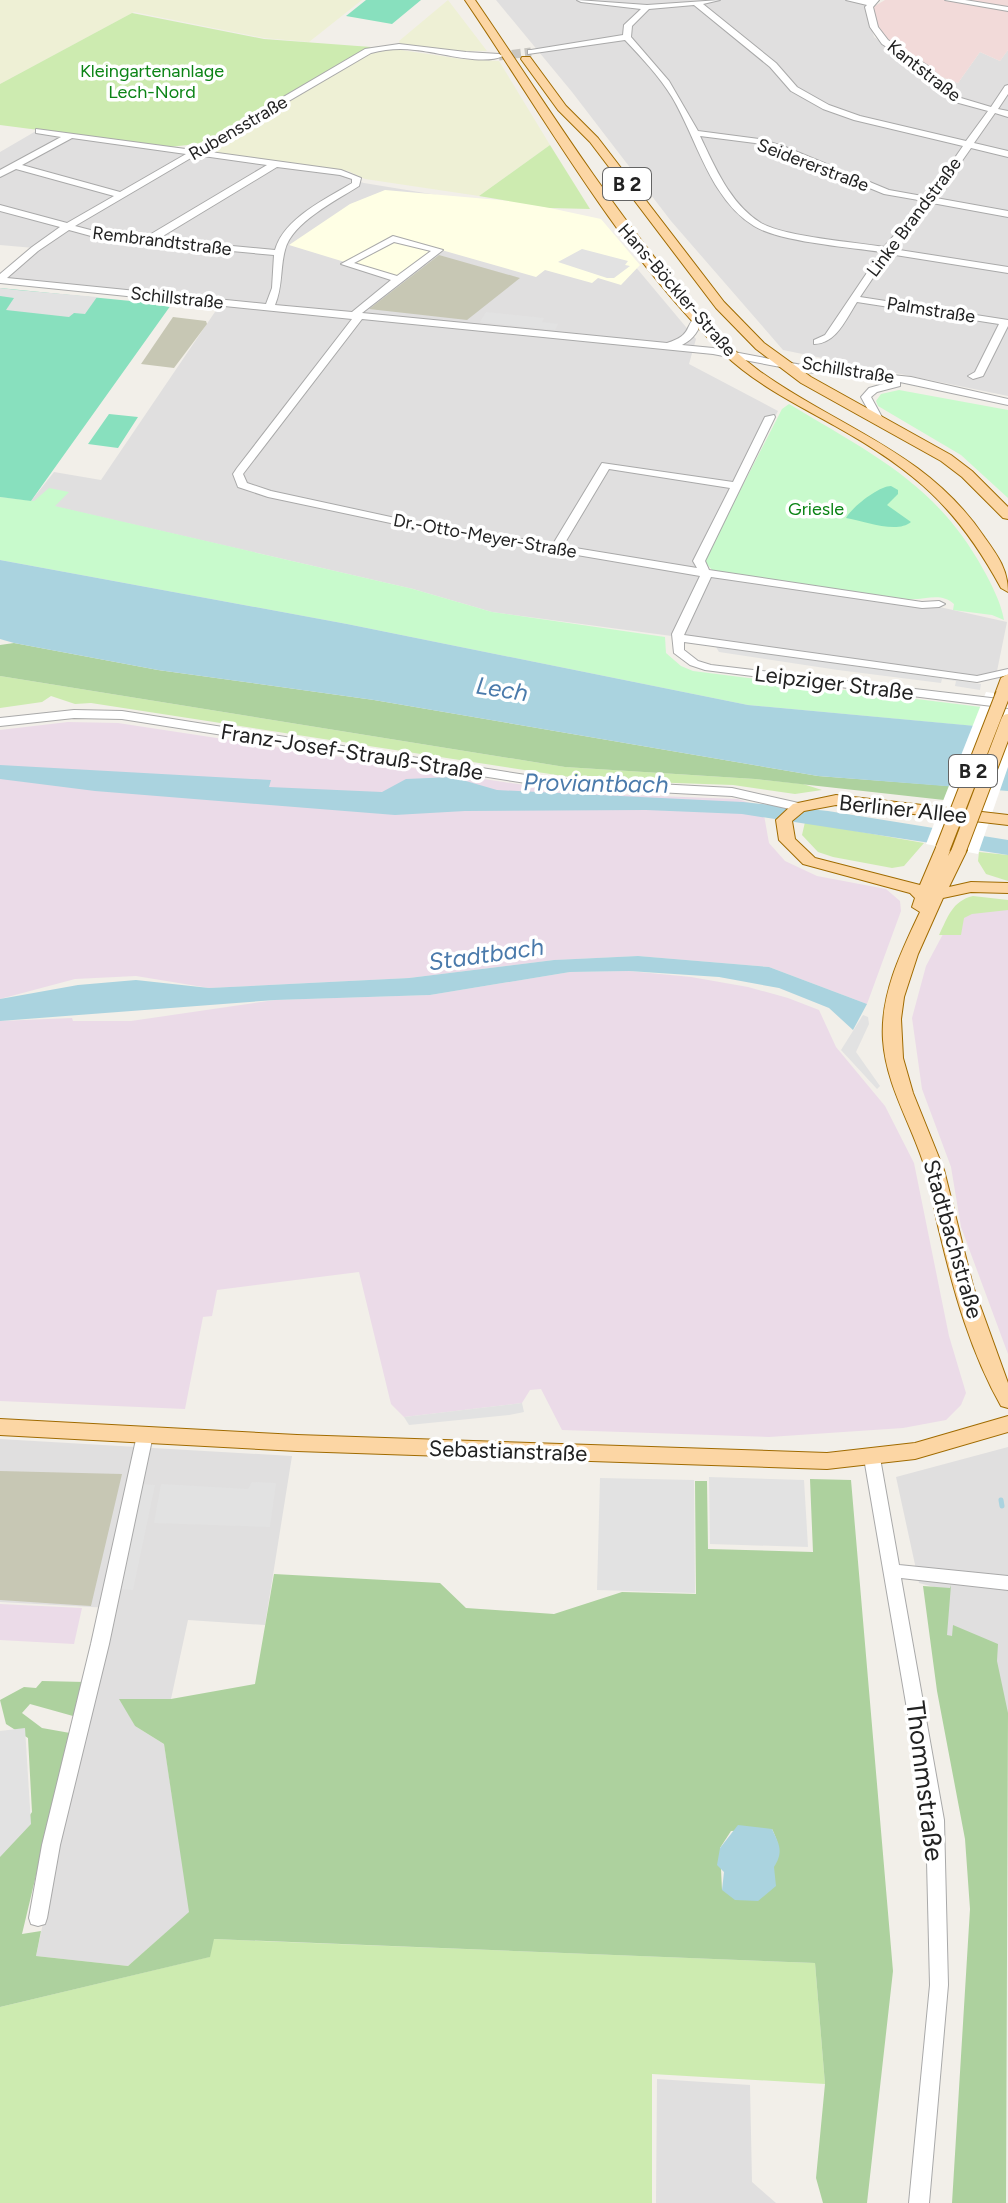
<svg xmlns="http://www.w3.org/2000/svg" width="1008" height="2203" font-family="Figtree,sans-serif">
<rect width="100%" height="100%" fill="#f2efe9"/>
<!-- residential -->
<path fill="#e0dfdf" d="M496,0H872L865,6L874,37L920,70L958,83L980,52L1000,61L1008,50V396L783,350L671,221L572,92Z
M36,131L332,173L364,183L577,218L603,228L696,339L689,364L778,411L702,563L712,572L917,602L1007,622L996,676L987,678L492,612L413,589L31,501L54,472L101,480L221,303L0,279L34,248L0,245V152Z
M0,1439L292,1456L265,1625L188,1620L171,1699H120L135,1726L164,1744L190,1912L128,1966L36,1956L110,1608L0,1602Z
M1008,1447V1721L945,1641L949,1591L919,1583L896,1477Z
M657,2079L750,2085L752,2182L776,2203H656Z"/>
<!-- commercial -->
<path fill="#f2dad9" d="M885,0H1008V50L1000,61L980,52L958,83L939,76L887,42L876,26L873,7Z"/>
<!-- industrial -->
<path fill="#ebdbe8" d="M68,722L118,723L576,793L738,799L750,803L764,815L769,843L785,861L817,876L886,889L900,901L901,911L867,1004L769,967L638,956L554,960L409,978L209,988L136,976L75,979L0,999V730Z
M986,904L1008,907V1354L961,1227L951,1167L922,1089L912,1018L926,966L951,919Z
M629,971L691,977L748,987L788,998L819,1010L836,1047L885,1106L914,1163L949,1336L966,1393L961,1405L946,1420L903,1428L769,1437L562,1430L541,1389L530,1390L522,1403L404,1417L391,1404L359,1272L217,1290L212,1316L203,1317L185,1409L0,1401V1021L72,1018L73,1021H131L275,1000L430,995L570,972Z
M0,1604L82,1608L74,1644L0,1640Z"/>
<!-- education -->
<path fill="#ffffe5" d="M385,190L522,202L601,219L640,265L621,285L598,278L592,283L545,270L536,277L438,249L397,278L289,245L350,204Z"/>
<!-- construction -->
<path fill="#c7c7b4" d="M439,255L520,278L467,320L369,309Z
M173,317L206,321L207,324L174,368L141,364Z
M0,1471L122,1474L91,1606L0,1600Z"/>
<!-- farmland -->
<path fill="#eef0d5" d="M0,0H362L309,42L264,38L134,12L0,84Z
M448,0L487,51H457L400,44L399,41Z
M394,49L462,59L499,61L550,145L479,196L365,179L348,171L213,153L210,148L371,53Z"/>
<!-- grass -->
<path fill="#cdebb0" d="M132,13L264,39L371,47L205,143L170,147L0,125V84Z
M550,145L590,209L550,208L479,196Z
M0,676L565,767L755,779L803,784L822,790L795,794L733,785L589,780L91,703L75,704L51,696L42,702L0,708Z
M805,822L924,843L904,866L892,868L833,857L818,852L802,835Z
M979,852L1008,855V881L986,874L978,861Z
M973,896L1008,900V910L972,914L964,918L961,935H939C948,917 952,901 973,896Z
M213,1939L815,1963L825,2084L652,2074V2203H0V2007L209,1957Z"/>
<!-- forest -->
<path fill="#add19e" fill-rule="evenodd" d="M14,643L158,670L374,700L818,776L950,786L944,800L755,779L565,767L0,676V645Z
M810,1479L851,1480L893,1971L867,2203H823L816,2178L825,2084L815,1963L214,1939L210,1957L0,2007V1856L32,1812L28,1738L6,1724L0,1700L24,1687L36,1688L42,1681L85,1682L73,1716L30,1704L22,1713L42,1728L70,1733L22,1934L41,1931L36,1956L128,1966L189,1912L164,1744L135,1726L119,1699H171L255,1684L274,1574L440,1583L466,1608L554,1614L622,1592L696,1594L695,1481H707L708,1549L813,1552ZM772,1829C794,1872 757,1874 722,1890L720,1848L731,1831Z
M951,1585L947,1635L952,1636L953,1625L998,1644L997,1661L1008,1713L1006,2203H952L970,1909L965,1839L937,1691L923,1586L950,1588Z"/>
<!-- park -->
<path fill="#c8facc" d="M899,390L1008,410V498L961,455L878,406L876,401L881,394Z
M789,404C870,453 936,483 983,569C992,585 1001,603 1004,620L992,615L953,610L954,604C940,591 924,601 907,599C844,591 782,582 720,572L713,571L704,561L782,409Z
M49,488L69,492L55,506L413,589L492,612L665,637L666,653L681,666L693,671L981,707L974,726L748,705L347,624L0,560V497L34,501Z"/>
<!-- pitch -->
<path fill="#88e0be" d="M366,0H421L392,24L346,16Z
M0,288L171,305L31,501L0,497Z
M109,414L138,417L118,448L88,444Z
M891,486L898,490V494L887,505L911,522C897,534 864,521 846,518C852,507 879,486 891,486Z"/>
<!-- parking -->
<path fill="#e2e2e2" d="M582,249L628,261L625,265L630,266L614,278H607L558,262Z
M0,288L17,290L97,297L85,314L74,313L69,317L6,310L14,298L0,296Z
M486,312L544,318L542,322L558,324L555,330L480,322Z
M716,647L920,675L981,684L980,690L955,686L956,681L942,679L941,683L838,670L719,652Z
M863,1015L868,1017L869,1024L856,1052L880,1086L877,1089L841,1050Z
M522,1403L524,1412L509,1415L409,1425L404,1417Z
M709,1477L804,1480L808,1547L710,1544Z
M600,1478L694,1480L695,1593L597,1590Z
M252,1482L276,1483L270,1527L154,1523L161,1484L248,1489Z
M142,1484L155,1485L133,1590L120,1589Z
M25,1728L31,1824L0,1857V1731Z"/>
<!-- water -->
<path fill="#aad3df" d="M0,560L347,624L748,705L1008,729V791L818,776L374,700L158,670L14,643L0,639Z
M0,765L271,780L269,787L382,792L406,779L452,777L497,790L743,802L828,811L1008,840V855L742,814L646,810L465,811L395,815L95,791L0,779Z
M638,956L769,967L867,1004L853,1030L829,1008L779,988L719,977L629,971L570,972L430,995L275,1000L0,1021V999L78,985L136,980L209,988L409,978L554,960Z
M738,1825L772,1829C779,1844 784,1851 774,1867L776,1886L758,1901L735,1900L722,1890L724,1872L717,1865L720,1848Z"/>
<!-- pier -->
<path fill="#fff" d="M986,692L1008,695V767L978,854L926,844Z"/>
<g fill="none" stroke-linecap="round" stroke-linejoin="round">
<!-- stream -->
<path stroke="#aad3df" stroke-width="5" d="M1001,1500L1002,1506"/>
<!-- minor-tunnel -->
<path stroke="#c8c6c1" stroke-width="9" stroke-dasharray="9 4" stroke-linecap="butt" d="M499,56L531,52"/>
<!-- minor casing -->
<g stroke="#a9a9a9" stroke-width="2">
<path id="minor" d="M577,0L647,5L720,0L703,4L776,63L797,87L829,105L860,116L966,141L988,111L955,102L922,70L882,44L870,27L865,7L867,5L846,0H879L873,7L878,27L888,40L928,66L961,98L991,107L1005,86L1008,85V94L998,109L1008,111V117L995,113L974,143L1008,151V157L971,148L936,198L1008,211V217L932,203L893,249L1008,267V273L889,254L860,297L1008,320V326L983,376L973,379L968,376L975,372L999,324L857,302C846,319 836,344 814,344V340L825,335L881,252C848,247 780,242 754,226C710,199 697,139 672,97C659,76 642,58 625,40L528,54V50H531L623,35L624,25L641,9L581,2ZM694,5L770,67L791,91L823,109L854,120L963,146L928,197L889,190L783,146L759,139L698,131L669,81L631,37L632,26L649,9ZM700,136L755,143L777,150L884,194L924,201L884,247C853,242 786,237 761,223C730,204 715,167 700,136Z
M945,0H965L1008,7V11Z
M399,44L466,52L499,54L503,56C482,66 439,52 415,50C400,48 386,49 371,53L203,151L341,170L361,178L359,186C337,200 291,223 285,250C280,268 283,286 275,305L352,312L391,280L341,264L393,236L443,250L362,313L667,343C694,335 684,324 698,315L703,318C699,330 694,339 682,345L713,348L807,366L911,377L1008,399V405L900,382V386L877,392L871,397L883,419L878,422L873,419L861,397L869,388L894,381L807,372L713,354L362,319L246,470L243,474L247,483L271,491L400,519L553,544L602,463L733,482L765,417L774,415L775,417L705,561L709,570L922,602L939,601L945,604L939,607L922,608L711,577L684,635L977,676L1008,669V675L977,682L684,642V650L698,661L711,665L1008,700V708L705,670L690,665L674,653L672,634L700,576L400,525L268,497L238,487L233,474L237,468L352,319L0,283V274L32,247L60,227L0,211V205L67,223L114,196L16,169L0,177V170L61,137L36,133V129L193,150L365,49ZM72,138L186,154L120,192L22,165ZM196,155L267,165L146,237L102,233L75,226ZM277,167L340,175L352,179V183C326,199 284,218 275,250L158,239ZM69,230L102,239L274,255L272,288L266,304L7,278L38,251ZM394,242L431,251L397,276L354,263ZM609,469L730,488L693,561L697,568L563,546Z
M74,710L122,711L545,778L732,788L803,804L805,807L799,811L732,796L545,786L122,719L74,718L0,726V718Z
M145,1429L151,1431L153,1435L109,1644L60,1845L47,1918L45,1924L38,1926L31,1924L29,1918L42,1845L91,1644L137,1435L139,1431Z
M872,1452L878,1454L880,1458L899,1565L1008,1576V1590L901,1578L944,1820L948,1985L929,2203H909L930,1985L926,1820L864,1458L866,1454Z"/>
</g>
<!-- major casing -->
<g stroke="#a06b00" stroke-width="2">
<path id="major" d="M465,0H475C538,92 597,187 667,273C694,308 723,344 758,370C838,428 927,451 985,538C998,556 1008,570 1008,592L1001,588C957,507 914,470 835,426C796,404 755,384 723,353C619,252 546,119 465,0Z
M522,57H530L566,106L598,138L724,302L764,343L811,377L951,455L972,471L1008,507V519L1003,518L962,477L941,461L801,383L756,349L716,308L590,142L558,110L521,59Z
M1008,674V697H998L995,694L1001,678Z
M836,795L1008,815V825L836,805L804,811L792,821L795,839L815,858L920,885L937,845H949L951,848L948,856L953,847L959,845L967,850L949,887L971,882L1008,883V893L971,892L943,898L918,954L904,997L901,1019L903,1058L913,1093L944,1170L973,1286L1008,1383V1408L1001,1406C971,1353 954,1293 940,1234C934,1212 932,1189 925,1168C912,1125 886,1086 883,1040C880,995 901,952 920,912L912,907L915,898L910,893L803,864L779,840L776,820L793,804Z
M1008,1416V1432L915,1459L827,1469L297,1451L0,1435V1419L297,1435L827,1453L915,1443Z"/>
</g>
<!-- minor -->
<use href="#minor" fill="#fff" fill-rule="evenodd"/>
<!-- major -->
<use href="#major" fill="#fcd6a4" fill-rule="evenodd"/>
<!-- major-bridge casing -->
<g stroke="#a06b00" stroke-width="16" stroke-linecap="butt">
<path id="major-bridge" d="M943,848L1003,694
M959,850L1008,721"/>
</g>
<!-- major-bridge -->
<use href="#major-bridge" stroke="#fcd6a4" stroke-width="14"/>
</g>
<g text-anchor="middle" dominant-baseline="central" stroke-width="7" stroke-linejoin="round" paint-order="stroke">
<!-- far-park labels -->
<g font-size="18" fill="#0c8416" stroke="#fff">
<text x="152" y="71">Kleingartenanlage<tspan x="152" dy="21">Lech-Nord</tspan></text>
<text x="816" y="509">Griesle</text>
</g>
<!-- far-street labels -->
<g font-size="18" fill="#222" stroke="#fff">
<text transform="translate(924 71) rotate(38)">Kantstraße</text>
<text transform="translate(238 128) rotate(-30)">Rubensstraße</text>
<text transform="translate(813 165) rotate(21)">Seidererstraße</text>
<text transform="translate(914 217) rotate(-53)">Linke Brandstraße</text>
<text transform="translate(162 241) rotate(7)">Rembrandtstraße</text>
<text transform="translate(677 290) rotate(49)">Hans-Böckler-Straße</text>
<text transform="translate(177 298) rotate(6)">Schillstraße</text>
<text transform="translate(931 310) rotate(9)">Palmstraße</text>
<text transform="translate(848 370) rotate(9)">Schillstraße</text>
<text transform="translate(485 536) rotate(10)">Dr.-Otto-Meyer-Straße</text>
</g>
<!-- shield labels -->
<g fill="#fff" stroke="#646464" stroke-width="2">
<rect x="603" y="168" width="48" height="32" rx="6"/>
<rect x="949" y="755" width="48" height="32" rx="6"/>
</g>
<g font-size="20" font-weight="bold" fill="#222">
<text x="627" y="184">B 2</text>
<text x="973" y="771">B 2</text>
</g>
<!-- street labels -->
<g font-size="22" fill="#222" stroke="#fff">
<text transform="translate(834 683) rotate(7)">Leipziger Straße</text>
<text transform="translate(352 752) rotate(9)">Franz-Josef-Strauß-Straße</text>
<text transform="translate(903 809) rotate(6)">Berliner Allee</text>
<text transform="translate(953 1239) rotate(74)">Stadtbachstraße</text>
<text transform="translate(508 1451) rotate(2)">Sebastianstraße</text>
</g>
<!-- water labels -->
<g font-size="24" font-style="italic" fill="#4a7aab" stroke="#fff">
<text transform="translate(502 689) rotate(9)">Lech</text>
<text transform="translate(596 783) rotate(1)">Proviantbach</text>
<text transform="translate(486 954) rotate(-8)">Stadtbach</text>
</g>
<!-- near-street labels -->
<g font-size="26" fill="#222" stroke="#fff">
<text transform="translate(925 1781) rotate(83)">Thommstraße</text>
</g>
</g>
</svg>
